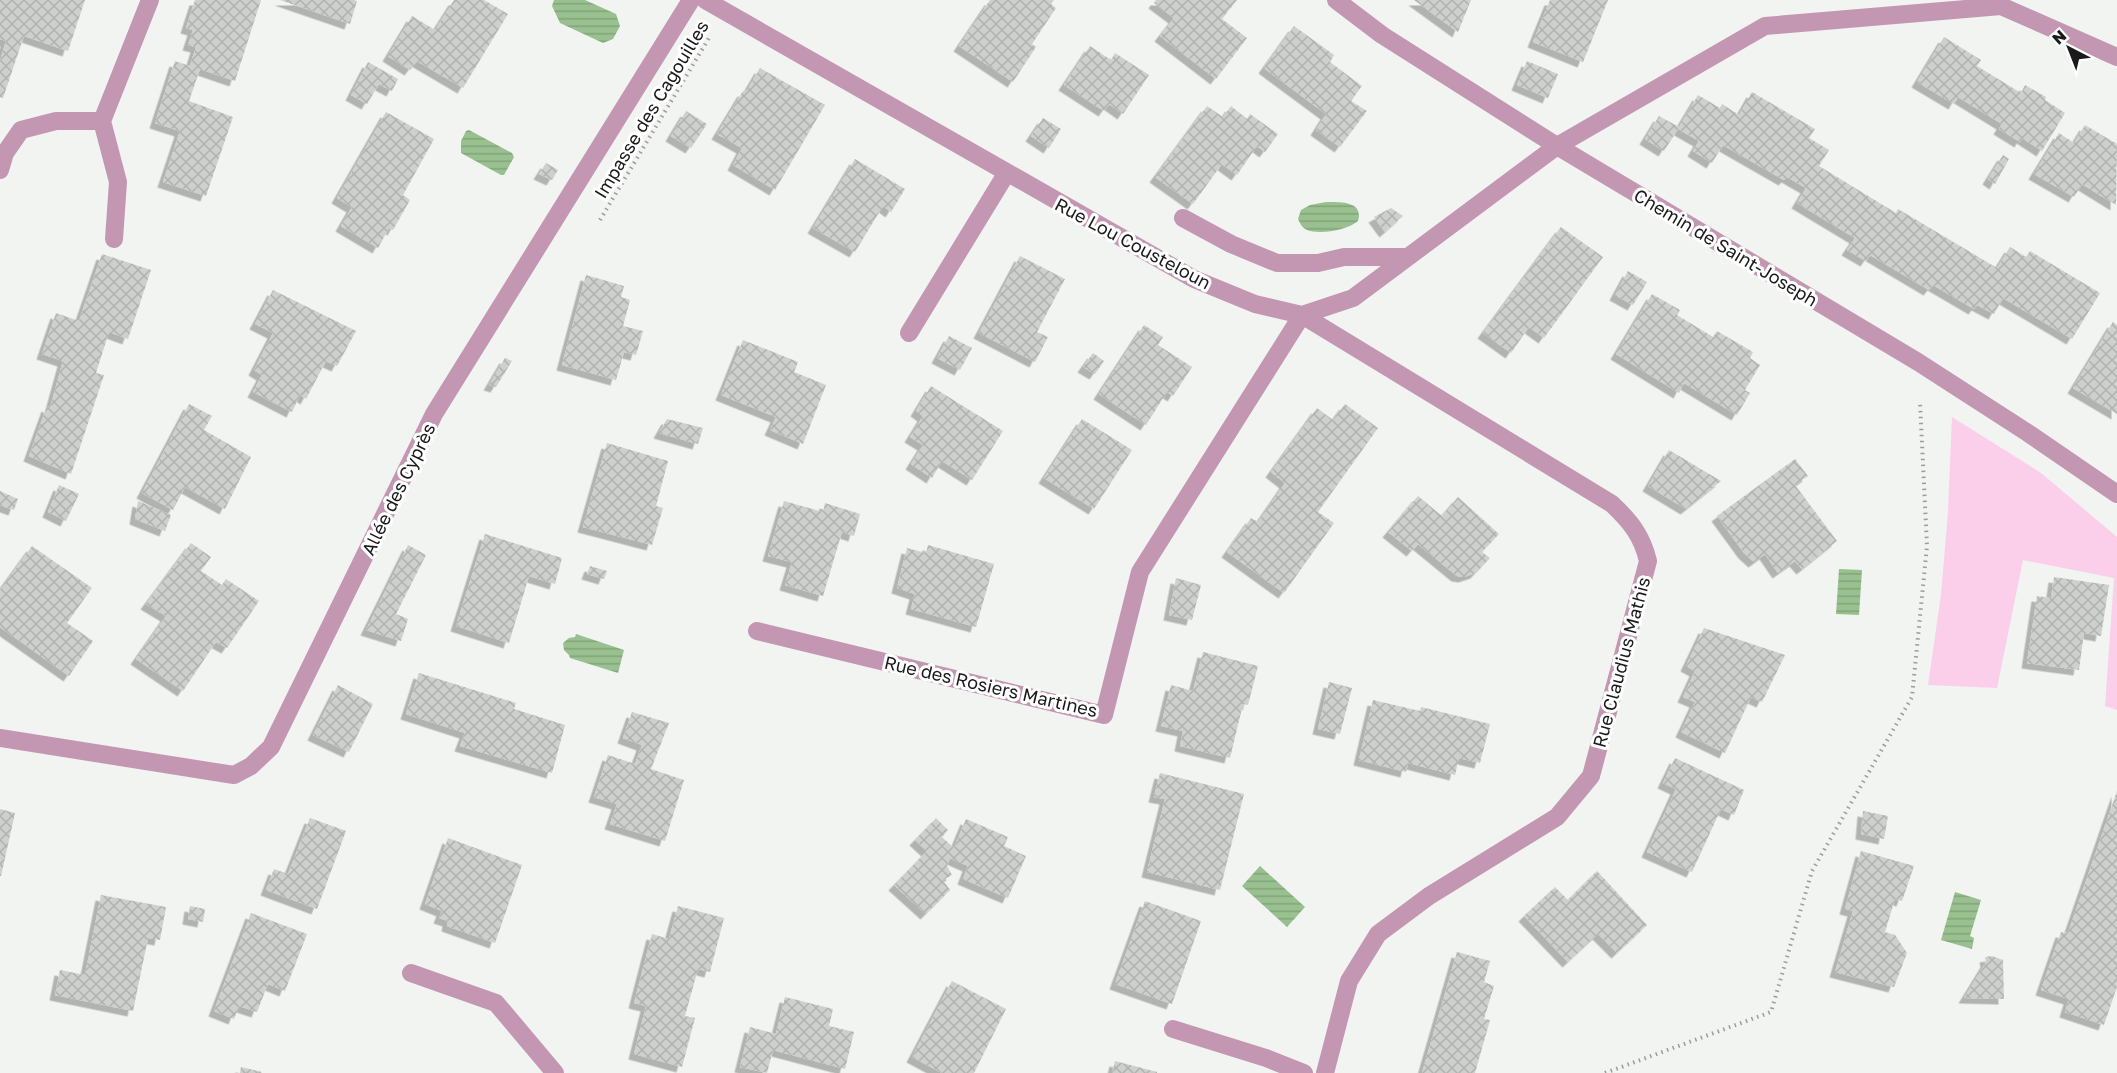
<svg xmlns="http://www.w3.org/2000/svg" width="2117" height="1073" font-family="'Golos Text',sans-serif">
<defs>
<pattern id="water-rules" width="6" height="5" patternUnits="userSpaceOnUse" patternTransform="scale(1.5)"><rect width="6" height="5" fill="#99c08f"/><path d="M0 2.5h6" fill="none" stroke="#83a47b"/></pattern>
<pattern id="building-cross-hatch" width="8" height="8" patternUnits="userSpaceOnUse" patternTransform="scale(1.5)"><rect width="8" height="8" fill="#cdd0cd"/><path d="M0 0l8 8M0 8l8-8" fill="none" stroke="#afb2af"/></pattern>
<filter id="shadow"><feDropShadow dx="-5.5" dy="5.5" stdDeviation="0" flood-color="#0004"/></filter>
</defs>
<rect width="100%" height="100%" fill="#f1f4f1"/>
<!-- green -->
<path fill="#fbcee9" d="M1952,417L2041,473L2117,537V710L2105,706L2114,578L2023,560L1997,688L1928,685L1941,595L1948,512Z"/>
<!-- water -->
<path fill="url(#water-rules)" d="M554,0H585L616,14L620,26L613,39L603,43L560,23L552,6Z
M469,130L512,153L514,157L504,175H501L461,153V141L466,131Z
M1326,202C1340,202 1364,201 1358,221C1348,230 1320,235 1307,230C1302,228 1300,223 1298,219L1301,210L1310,205Z
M1839,569L1862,570L1859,615L1836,614Z
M576,634L624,650L618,673L570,658L569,655L564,650L563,643L569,638L575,637Z
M1260,866L1305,907L1287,927L1242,886Z
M1955,892L1981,900L1970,936L1974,938L1972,949L1941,940Z"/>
<!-- building -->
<path fill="url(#building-cross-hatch)" filter="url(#shadow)" d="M0,0H85L68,51L24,36L3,98L0,97V61L6,41L0,39Z
M195,0H261L235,81L200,69L189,101L233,117L206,196L163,182L180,131L155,123L175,61L190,66L196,47L188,45L193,30L186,28Z
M280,0H354L357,1L350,24Z
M454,0H484L508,14L463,88L417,61L410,70L388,56L412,16L435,30Z
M990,0H1054L1051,4L1056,8L1032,44L1036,47L1013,82L959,46Z
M1156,0H1237L1222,19L1247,38L1216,79L1160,36L1174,18L1154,3Z
M1414,0H1471L1458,32Z
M1550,0H1608L1583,62L1533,42Z
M1294,26L1334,55L1330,62L1362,86L1351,101L1367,111L1340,147L1316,130L1326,114L1264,68Z
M1944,37L1981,60L1977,66L2021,93L2025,85L2046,97L2045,100L2065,113L2042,151L2022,138L2020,142L1999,129L2002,124L1958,97L1954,104L1917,82Z
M1090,46L1111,60L1115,53L1149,75L1123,114L1109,104L1104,111L1064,85Z
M1527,61L1558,74L1548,98L1517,85Z
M368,62L398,79L392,91L379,84L367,104L351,95Z
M760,68L825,105L775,190L733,165L742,148L717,134L743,91L746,92Z
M1752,92L1815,129L1809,138L1829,150L1819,166L1896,213L1898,209L1997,268L2010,247L2026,257L2030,251L2100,293L2072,339L2003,298L1994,314L1977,305L1974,309L1933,285L1929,290L1870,255L1866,261L1847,250L1855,238L1797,203L1806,188L1787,177L1784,180L1723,145L1712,163L1693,151L1699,141L1678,129L1664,151L1645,139L1659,116L1679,127L1698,95L1720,108L1722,104L1739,115Z
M1207,106L1223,117L1231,106L1247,119L1250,114L1278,134L1265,152L1257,146L1237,175L1222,164L1193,204L1155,177Z
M686,111L707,124L691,148L671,136Z
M386,112L434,139L403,195L410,200L393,230L389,228L378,248L341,226L352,207L337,198Z
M1043,118L1061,129L1049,148L1031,136Z
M2085,125L2117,144L2116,205L2082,184L2074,197L2034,174L2059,133L2074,143Z
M2003,155L2009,159L1995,184L1988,179Z
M855,159L905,189L891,212L883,206L855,252L813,228Z
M546,163L558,170L552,180L539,174Z
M1391,208L1403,216L1385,232L1374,217Z
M1561,227L1603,257L1544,338L1529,327L1511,353L1483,333Z
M102,254L151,270L128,339L109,332L96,373L104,375L71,474L29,456L47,406L50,408L63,361L42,354L56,313L79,321Z
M1020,256L1065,279L1037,332L1048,337L1035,362L979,333Z
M1628,271L1647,282L1633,305L1615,295Z
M586,275L624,286L621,297L630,300L623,326L643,331L636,355L624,352L616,380L562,365Z
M273,290L356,331L337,366L326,361L306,399L300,395L292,412L253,392L262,375L254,370L273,333L255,324Z
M1652,294L1680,310L1677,315L1713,337L1717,331L1753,352L1750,358L1760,365L1745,390L1750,393L1737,415L1684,383L1679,393L1616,354Z
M2113,322L2117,325V414L2073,388Z
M1144,325L1163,337L1158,345L1192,367L1173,396L1167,392L1146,425L1099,394Z
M949,336L972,348L960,370L937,358Z
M743,340L798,362L794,372L826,385L803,444L770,430L776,417L721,395Z
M1093,353L1104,361L1095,374L1083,367Z
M505,358L512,361L496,387L489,385Z
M931,386L1003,431L972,480L942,461L932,478L911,464L923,445L910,437L923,416L916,411Z
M189,404L212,416L204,430L251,457L225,509L185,487L173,510L142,493Z
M1345,404L1378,428L1318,512L1334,523L1284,593L1227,552L1251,518L1258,522L1285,483L1271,472L1317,408L1333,420Z
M667,419L703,428L698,444L659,433Z
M1082,419L1132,450L1094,509L1044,478Z
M607,443L668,461L656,506L663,508L652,545L583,527Z
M1669,450L1721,481L1686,509L1648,486Z
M1795,459L1808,476L1795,485L1837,541L1802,569L1795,561L1778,573L1765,554L1754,562L1744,553L1717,516Z
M59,485L79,494L66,521L48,512Z
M0,491L18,499L14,510L0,505Z
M1418,496L1442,516L1458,497L1499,534L1482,552L1490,558L1476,573L1464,577L1457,576L1418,544L1412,551L1388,532Z
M138,501L171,515L165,531L135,519Z
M784,501L823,512L825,503L860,514L854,536L842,532L823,596L785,585L792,562L768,556Z
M485,534L562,558L555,584L529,576L509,643L456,626Z
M191,543L211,557L201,571L222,585L226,579L259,601L227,648L216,642L183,691L136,659L166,616L146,604Z
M408,545L426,555L396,614L408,619L401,641L366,630Z
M928,545L994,564L976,627L911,609L915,594L897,588L907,548L926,553Z
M32,546L92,588L67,623L93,641L69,676L0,627V590Z
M590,566L607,571L604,579L587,574Z
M2054,577L2109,585L2101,636L2084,633L2079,670L2027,663L2037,596L2051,598Z
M1176,578L1201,585L1192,620L1169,615Z
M1704,628L1785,655L1762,702L1751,697L1725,753L1681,732L1695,702L1683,697L1695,671L1686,666Z
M1203,652L1258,666L1248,705L1243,704L1230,758L1180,746L1183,731L1161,726L1171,685L1193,691Z
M419,673L516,703L514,709L565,725L552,773L460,746L465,733L406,714Z
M1329,682L1352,688L1340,734L1318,729Z
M338,685L373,704L349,752L313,735Z
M1373,700L1420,711L1421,707L1490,724L1480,763L1459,758L1455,775L1408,763L1406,772L1359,760Z
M632,712L669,723L651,769L684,780L665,841L610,824L617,804L594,797L608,755L635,764L642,745L623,738Z
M1675,758L1744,790L1734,815L1721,809L1692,872L1647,852L1676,789L1663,783Z
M1160,773L1244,794L1220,890L1147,872L1165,799L1154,797Z
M2117,791V987L2104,1025L2065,1012L2069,999L2041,990L2061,932L2068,933Z
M0,809L15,813L1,876H0Z
M1863,811L1888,816L1884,839L1861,834Z
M310,818L346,831L317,909L266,890L274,869L288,874Z
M936,818L948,830L942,837L954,848L966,819L1008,837L1004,846L1026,856L1008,898L963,879L968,866L950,858L947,866L952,875L943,880L950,890L926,914L894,885L927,851L915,840Z
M448,838L522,865L495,943L447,926L448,921L439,918L442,911L425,904Z
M1861,851L1914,866L1902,901L1895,899L1885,932L1895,935L1907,953L1894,987L1835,972L1853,911L1845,909Z
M1597,871L1647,925L1617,953L1598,934L1568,962L1524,916L1555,887L1568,900Z
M101,895L166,907L160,940L148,938L133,1011L55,995L60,970L85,975Z
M1145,901L1201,921L1172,1004L1115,984Z
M190,906L205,909L203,922L188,919Z
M678,906L724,918L710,972L698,969L685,1016L695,1018L682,1067L634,1054L646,1006L634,1003L652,934L669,939Z
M251,913L307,934L285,991L268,984L257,1012L239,1006L234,1019L214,1011Z
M1457,952L1490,961L1484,982L1494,986L1484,1019L1490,1020L1475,1073H1422Z
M1992,956L2003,960L2004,999L1964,998L1986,962L1985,957Z
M952,981L1006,1009L974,1073H942L912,1057Z
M785,997L833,1009L829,1026L854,1032L845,1069L773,1050L767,1073L740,1067L750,1027L776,1034Z
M1115,1061L1157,1072V1073H1112Z
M241,1067L262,1072L261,1073H240Z"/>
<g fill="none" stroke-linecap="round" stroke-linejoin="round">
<!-- path -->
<path stroke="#9b9d9b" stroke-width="4" stroke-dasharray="1.5 4.5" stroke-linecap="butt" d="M600,220L709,38
M1605,1073L1771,1012L1812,871L1912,697L1927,546L1920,402"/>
<!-- minor -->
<path stroke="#c397b2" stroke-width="18" d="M705,0L1194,279L1255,304L1302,315L1353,298L1557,146L1765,26L2001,6L2117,57
M1336,0L1382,35L1557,146L1918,362L2028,433L2117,494
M0,170L5,153L21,130L56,121H102
M1183,218L1231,244L1277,263H1318L1344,257H1408
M114,239L118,182L102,121L150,0
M909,333L1006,174
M757,631L1104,715L1140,572L1302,315L1612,504C1631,522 1642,536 1648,561L1591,776L1557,817L1429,896L1378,934L1349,981L1325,1073
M0,738L234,775L251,766L271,747L434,414L691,0
M411,973L496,1003L555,1073
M1173,1029L1266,1058L1304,1073"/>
</g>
<g text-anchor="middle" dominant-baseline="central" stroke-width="6" stroke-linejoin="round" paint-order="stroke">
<!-- street labels -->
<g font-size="18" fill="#191a19" stroke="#fff">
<text transform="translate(651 109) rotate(-59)">Impasse des Cagouilles</text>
<text transform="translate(1133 243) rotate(28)">Rue Lou Cousteloun</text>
<text transform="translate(1726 247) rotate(31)">Chemin de Saint-Joseph</text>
<text transform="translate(398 489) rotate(-64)">Allée des Cyprès</text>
<text transform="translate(1621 662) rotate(-75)">Rue Claudius Mathis</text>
<text transform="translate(991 686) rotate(13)">Rue des Rosiers Martines</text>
</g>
</g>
<!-- north arrow -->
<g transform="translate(2069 48) rotate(318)" stroke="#ffffff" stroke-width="4.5" paint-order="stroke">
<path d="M0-4.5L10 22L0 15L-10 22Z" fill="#191a19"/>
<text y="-9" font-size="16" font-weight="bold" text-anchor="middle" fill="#191a19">N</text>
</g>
</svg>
